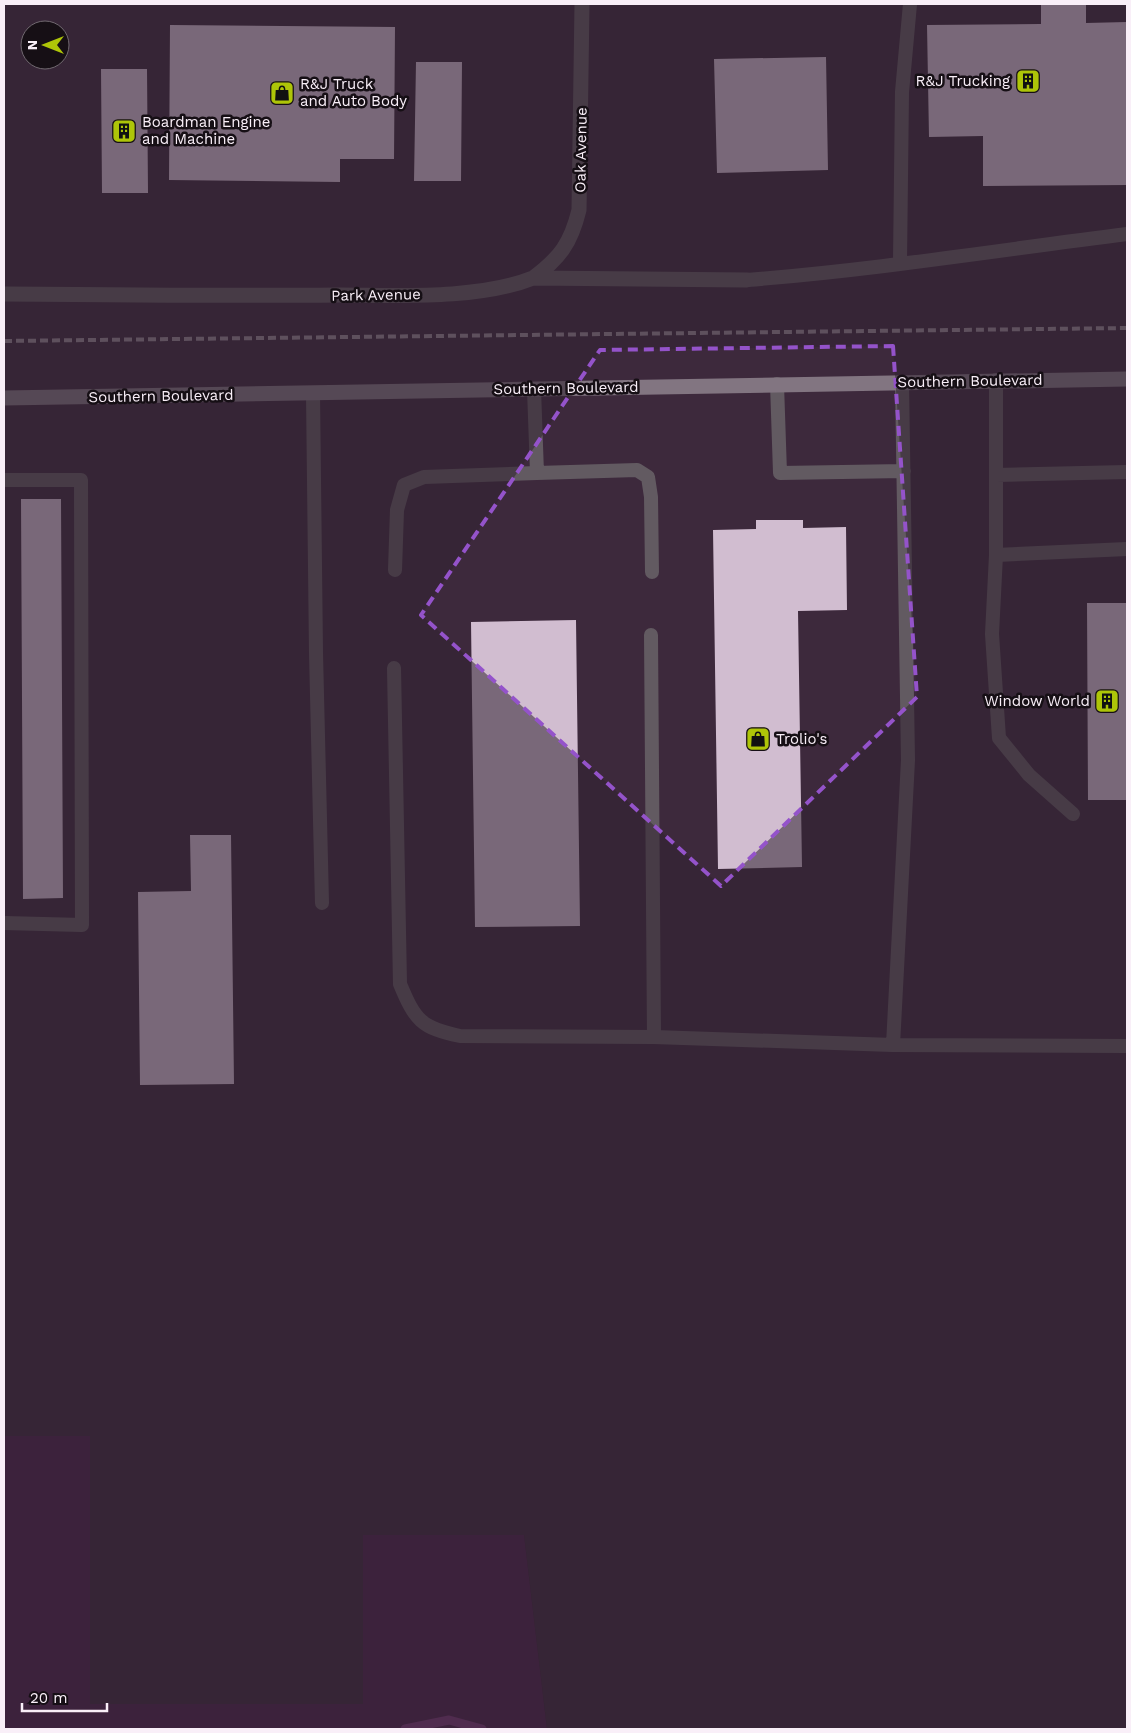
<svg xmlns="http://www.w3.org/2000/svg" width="1131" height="1733" font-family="'Work Sans',sans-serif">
<rect width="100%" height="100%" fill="#322331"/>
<!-- built -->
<path fill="#3d293c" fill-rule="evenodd" d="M4,4H1127V1729H547L524,1535H363V1704H90V1436H4ZM30,30H60V60H30Z"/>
<!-- green -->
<path fill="#4a2349" d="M4,1436H90V1704H363V1535H524L547,1729H4Z"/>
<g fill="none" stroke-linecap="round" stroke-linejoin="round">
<!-- stream -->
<path stroke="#753874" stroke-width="9" d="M405,1729L449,1720L482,1729"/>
</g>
<!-- building -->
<path fill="#d1bdd0" d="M1041,4H1086V23L1127,22V185L983,186V136L929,137L927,25L1041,24Z
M170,25L395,27L394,159H340V182L169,180Z
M826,57L828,170L717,173L714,59Z
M416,62H462L461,181H414Z
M101,69H147L148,193H102Z
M21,499H61L63,898L23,899Z
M756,520H803V528L846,527L847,610L798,611L802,867L718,869L713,530L756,529Z
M1087,603H1127V800H1088Z
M576,620L580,926L475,927L471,622Z
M190,835H231L234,1084L140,1085L138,892L191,891Z"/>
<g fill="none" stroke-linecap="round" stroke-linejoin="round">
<!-- lane -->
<path stroke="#625a61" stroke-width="14" d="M900,262L902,92L910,4
M747,280C874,270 1000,250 1127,234
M996,380V555L992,634L999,738L1029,775L1073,814
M777,384L780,473L904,471
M313,393L316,653L322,903
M537,473L637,470L648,477L651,497L652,572
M996,475L1127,472
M4,480H81L82,925L4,923
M996,555L1127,549
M395,570L397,510L404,485L424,477L537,473L534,389
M394,668L400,984C415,1020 421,1028 460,1036L654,1037L651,635
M654,1037L893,1045L908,760L902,383
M893,1045L1127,1046"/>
<!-- street -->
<path stroke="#625a61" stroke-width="15" d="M533,278C560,258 571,243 579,210L582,4
M4,294C115,295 226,296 338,295C397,295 478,300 533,278L747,280"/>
<!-- secondary -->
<path stroke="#827581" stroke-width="15" d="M4,398L1127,379"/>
<!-- rail -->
<path stroke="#948793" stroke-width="4" stroke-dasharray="8 4" stroke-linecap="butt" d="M4,341L1127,328"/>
</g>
<!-- marked area -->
<path d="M0 0H1131V1733H0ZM893,346L917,697L721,886L421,615L600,350Z" fill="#322331" fill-opacity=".55" fill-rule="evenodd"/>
<path fill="none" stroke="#9453ca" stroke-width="4" stroke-dasharray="10 6" stroke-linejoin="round" d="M893,346L917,697L721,886L421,615L600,350Z"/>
<!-- icons -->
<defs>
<g id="building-square" transform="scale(1.25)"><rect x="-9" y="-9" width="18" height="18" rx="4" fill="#aec508" stroke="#160f15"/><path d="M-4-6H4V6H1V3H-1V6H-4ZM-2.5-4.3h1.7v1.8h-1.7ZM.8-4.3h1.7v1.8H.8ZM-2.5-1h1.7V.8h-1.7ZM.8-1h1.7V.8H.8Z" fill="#111"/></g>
<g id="shop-square" transform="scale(1.25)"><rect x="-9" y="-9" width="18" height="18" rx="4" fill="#aec508" stroke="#160f15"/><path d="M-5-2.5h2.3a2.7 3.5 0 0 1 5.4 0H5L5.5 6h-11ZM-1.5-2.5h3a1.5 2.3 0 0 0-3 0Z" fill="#111"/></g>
</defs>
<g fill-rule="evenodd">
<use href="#building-square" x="1028" y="81"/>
<use href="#shop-square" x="282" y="93"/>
<use href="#building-square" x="124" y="131"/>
<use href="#building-square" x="1107" y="701"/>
<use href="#shop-square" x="758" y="739"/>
</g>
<g text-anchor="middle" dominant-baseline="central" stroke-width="5" stroke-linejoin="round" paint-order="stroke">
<!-- poi labels -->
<g font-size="15" fill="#f9eff8" stroke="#160f15" text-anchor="start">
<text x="1010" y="81" text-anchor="end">R&amp;J Trucking</text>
<text x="300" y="84">R&amp;J Truck<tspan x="300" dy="17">and Auto Body</tspan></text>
<text x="142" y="122">Boardman Engine<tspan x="142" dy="17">and Machine</tspan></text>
<text x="1090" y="701" text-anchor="end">Window World</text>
<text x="776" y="739">Trolio's</text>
</g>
<!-- street labels -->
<g font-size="15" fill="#f9eff8" stroke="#160f15">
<text transform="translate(581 150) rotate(-89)">Oak Avenue</text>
<text transform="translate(376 295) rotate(-1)">Park Avenue</text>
<text transform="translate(970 381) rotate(-1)">Southern Boulevard</text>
<text transform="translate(566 388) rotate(-1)">Southern Boulevard</text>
<text transform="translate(161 396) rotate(-1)">Southern Boulevard</text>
</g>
</g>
<!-- border -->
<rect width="1131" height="1733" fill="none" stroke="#f9eff8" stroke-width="10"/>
<!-- north arrow -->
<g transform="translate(45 45) rotate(270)"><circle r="24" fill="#160f15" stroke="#716970"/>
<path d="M0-4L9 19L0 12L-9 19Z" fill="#aec508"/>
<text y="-8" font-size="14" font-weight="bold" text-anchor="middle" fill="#f9eff8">N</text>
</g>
<!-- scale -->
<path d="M22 1703v8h85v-8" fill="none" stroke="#f9eff8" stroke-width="2.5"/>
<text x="30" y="1703" font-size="15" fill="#f9eff8" stroke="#160f15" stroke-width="4" paint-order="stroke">20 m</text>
</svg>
